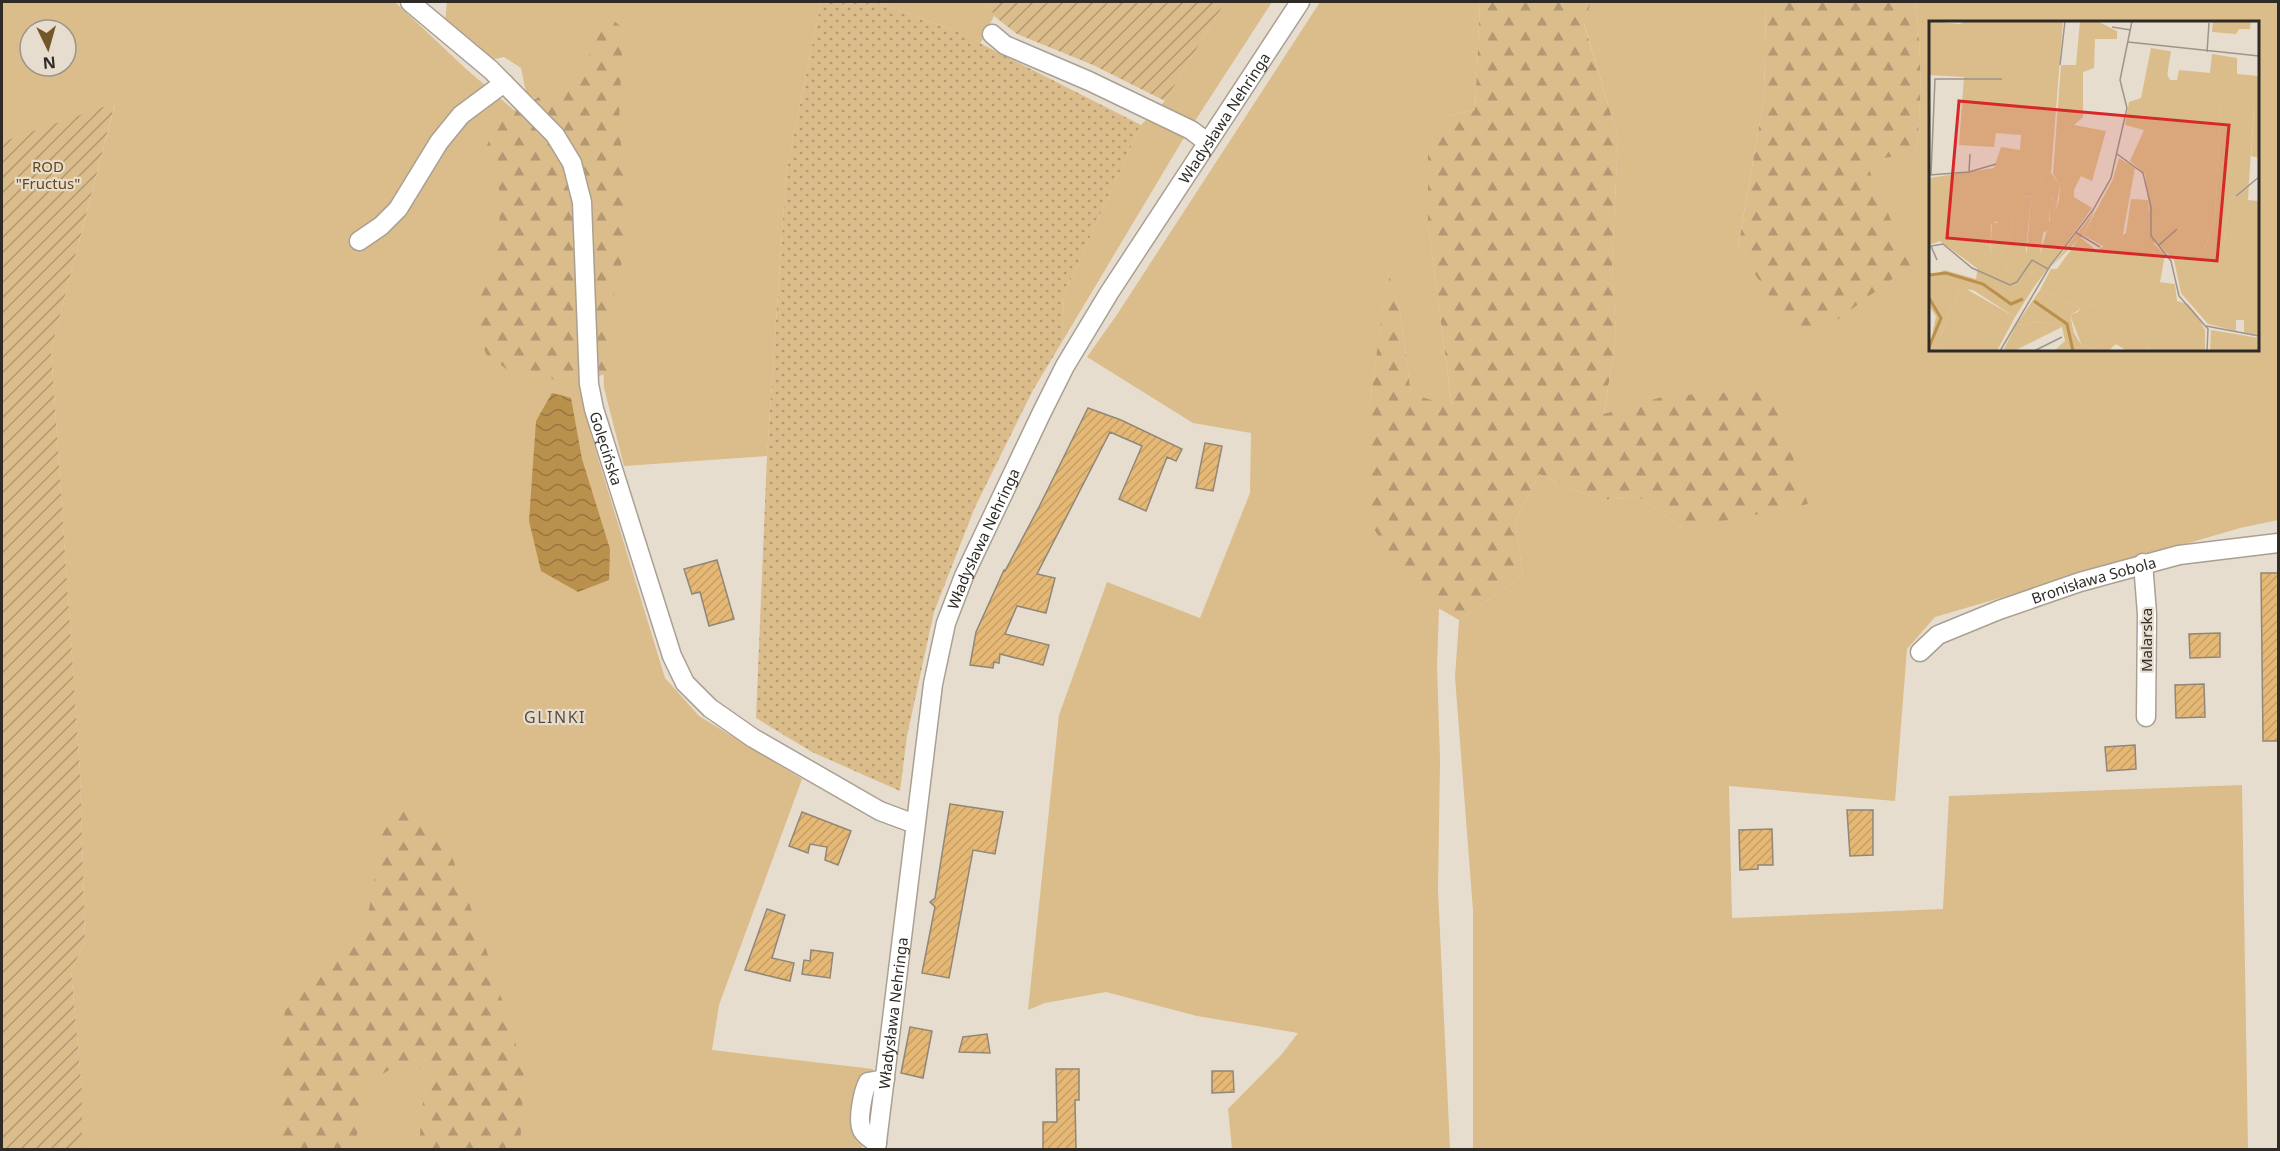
<svg xmlns="http://www.w3.org/2000/svg" width="2280" height="1151" font-family="'Noto Sans',sans-serif">
<defs>
<pattern id="forest-firs" width="22" height="20" patternUnits="userSpaceOnUse" patternTransform="scale(1.5)"><rect width="22" height="20" fill="#dbbc8b"/><path d="M5 1l3.5 6h-7zM16 11l3.5 6h-7z" fill="#b29971"/></pattern>
<pattern id="park-dots" width="8" height="8" patternUnits="userSpaceOnUse" patternTransform="scale(1.5)"><rect width="8" height="8" fill="#dbbc8b"/><path d="M2 2h.1M6 6h.1" fill="none" stroke="#b29971" stroke-width="1.8" stroke-linecap="round"/></pattern>
<pattern id="garden-furrows" width="10" height="10" patternUnits="userSpaceOnUse" patternTransform="scale(1.5)"><rect width="10" height="10" fill="#dbbc8b"/><path d="M-1 1l2-2M0 10L10 0M9 11l2-2" fill="none" stroke="#b29971"/></pattern>
<pattern id="water-waves" width="16" height="10" patternUnits="userSpaceOnUse" patternTransform="scale(1.5)"><rect width="16" height="10" fill="#b9904c"/><path d="M0 5q4-4 8 0t8 0" fill="none" stroke="#97763f"/></pattern>
<pattern id="building-hatch" width="6" height="6" patternUnits="userSpaceOnUse" patternTransform="scale(1.5)"><rect width="6" height="6" fill="#e5b975"/><path d="M-1 1l2-2M0 6l6-6M5 7l2-2" fill="none" stroke="#c59f65"/></pattern>
</defs>
<rect width="100%" height="100%" fill="#e7ddce"/>
<!-- grass -->
<path fill="#dbbc8b" fill-rule="evenodd" d="M2,2H395L465,68L552,143L577,352L591,435L665,678L699,716L802,779L719,1005L712,1050L873,1069L862,1149H82V1091L71,970L85,943L80,771L51,350L115,104L2,142ZM30,30H66V66H30Z
M447,2H821L786,174L767,456L624,466L604,388L600,270L572,126L526,92L521,68L504,57L490,60L445,22Z
M875,2H988L994,16L980,44L956,31Z
M1225,2H1272L1182,141L1062,342L1064,294L1141,125L1165,101Z
M1320,2H1480L1475,110L1442,117L1428,147V223L1452,407L1411,394L1400,311L1388,274L1369,409L1417,596L1439,608L1437,666L1440,760L1438,889L1450,1149H1232L1228,1109L1282,1054L1298,1033L1197,1016L1106,992L1045,1003L1028,1010L1059,715L1107,582L1200,618L1250,493L1251,433L1193,423L1087,357L1118,313Z
M1591,2H1766L1764,98L1738,247L1865,160L1916,153C1922,102 1922,52 1915,2H2278V520L2240,528L1935,617L1907,649L1895,801L1729,786L1732,918L1943,909L1949,796L2242,785L2248,1149H1473V910L1455,677L1459,620L1523,576L1515,521L1539,474L1599,500L1639,497L1684,529L1665,396L1604,415L1616,336L1612,262L1618,138L1584,23ZM1930,22H2258V350H1930Z"/>
<!-- forest -->
<path fill="url(#forest-firs)" d="M1480,2H1591L1584,24L1618,138L1612,262L1616,336L1604,414L1665,396L1771,390L1808,504L1684,529L1639,497L1599,500L1539,474L1515,521L1523,576L1459,620L1417,596L1372,526L1369,409L1388,272L1400,311L1411,394L1452,406L1428,223V146L1442,117L1475,110Z
M1766,2H1915C1922,52 1922,102 1916,153L1865,161L1911,265L1802,346L1738,248L1764,98Z
M600,10L623,28L619,122L625,188L622,261L612,302L610,372L568,388L549,377L516,376L486,354L473,319L495,256L502,198L485,149L501,117L558,87L584,76Z
M393,805L441,827L487,952L524,1070L520,1149H419L421,1119L427,1069L400,1063L367,1084L354,1149H281L280,1048L285,1010L364,935L374,883L377,830Z"/>
<!-- park -->
<path fill="url(#park-dots)" d="M821,2H875L956,31L1141,125L1064,294L1062,342L1033,390L975,507L934,612L907,736L900,791L812,752L756,718L767,456L786,174Z"/>
<!-- garden -->
<path fill="url(#garden-furrows)" d="M988,2H1225L1165,101L1093,65L1017,34L994,16Z
M115,103L51,350L80,771L85,943L71,970L82,1091V1149H2V142Z"/>
<!-- water -->
<path fill="url(#water-waves)" d="M552,393L571,398L582,459L610,549L609,580L578,592L541,571L529,521L536,421Z"/>
<!-- building -->
<path fill="url(#building-hatch)" stroke="#908779" stroke-width="1.5" d="M1088,408L1121,420L1182,449L1176,461L1167,457L1146,511L1119,499L1142,446L1110,432L1037,574L1055,578L1046,613L1017,606L1005,634L1049,645L1043,665L1000,654L999,663L994,662L993,668L970,665L976,632L1004,570L1005,571L1039,507Z
M1205,443L1222,446L1213,491L1196,488Z
M717,560L734,619L709,626L700,592L692,594L684,569Z
M2261,573H2278V741H2263Z
M2220,633V657L2190,658L2189,634Z
M2204,684L2205,717L2176,718L2175,685Z
M2135,745L2136,769L2107,771L2105,747Z
M950,804L1003,812L995,854L973,850L949,978L922,973L935,907L930,902L935,898Z
M1847,810H1873V855L1850,856Z
M802,812L851,831L838,865L825,860L827,847L810,844L808,853L789,846Z
M1772,829L1773,865H1758V869L1740,870L1739,830Z
M767,909L785,915L772,958L794,963L790,981L745,970Z
M811,950L833,953L830,978L802,974L804,960L810,961Z
M910,1027L932,1031L923,1078L901,1073Z
M987,1034L990,1053L959,1052L963,1037Z
M1056,1069H1079V1100H1075L1076,1149H1043V1122H1057Z
M1212,1071H1233L1234,1092L1212,1093Z"/>
<g fill="none" stroke-linecap="round" stroke-linejoin="round">
<!-- minor casing -->
<g stroke="#aaa092" stroke-width="21">
<g id="minor">
<path id="s1" d="M410,2L491,70L555,135L572,163L582,202L589,384L594,409L672,656L685,683L710,708L753,738L880,811L915,824"/>
<path d="M992,34L1005,45L1089,81L1191,130L1207,142"/>
<path d="M359,241L381,226L398,209L439,142L461,115L504,83"/>
<path d="M2143,563L2147,614L2146,717"/>
<path id="s2" d="M1920,652L1938,635L1999,610L2080,582L2179,555L2278,543"/>
<path d="M877,1143C872,1140 865,1135 862,1130C857,1120 863,1091 868,1082L885,1079"/>
<path id="s3" d="M876,1150L933,684L946,623L964,576L1042,412L1065,366L1109,293L1300,2"/>
</g>
</g>
<!-- minor -->
<use href="#minor" stroke="#fff" stroke-width="18"/>
</g>
<g text-anchor="middle" dominant-baseline="central" stroke-width="4.5" stroke-linejoin="round" paint-order="stroke">
<!-- street labels -->
<g font-size="15" fill="#2e2a25" stroke="#e7ddce">
<text stroke="none"><textPath href="#s3" startOffset="1110">Władysława Nehringa</textPath></text>
<text stroke="none"><textPath href="#s1" startOffset="519">Golęcińska</textPath></text>
<text stroke="none"><textPath href="#s3" startOffset="624">Władysława Nehringa</textPath></text>
<text stroke="none"><textPath href="#s2" startOffset="190">Bronisława Sobola</textPath></text>
<text transform="translate(2146 640) rotate(-90)">Malarska</text>
<text stroke="none"><textPath href="#s3" startOffset="138">Władysława Nehringa</textPath></text>
</g>
<!-- park labels -->
<g font-size="15" fill="#654813" stroke="#e7ddce">
<text x="48" y="166">ROD<tspan x="48" dy="17">"Fructus"</tspan></text>
</g>
<!-- neighbourhood labels -->
<g font-size="16" letter-spacing="1.5" fill="#574e41" stroke="#e7ddce">
<text x="555" y="717">GLINKI</text>
</g>
</g>
<!-- overview -->
<g transform="translate(1929 21)">
<rect width="330" height="330" fill="#e7ddce"/>
<path d="M0,0L31,3L36,0H134L122,152L114,156L111,168L95,176L102,175L97,230L102,239L111,233L121,199L120,177L125,179L126,192L130,178L131,164L124,153L132,44H147L151,0H168L188,10V18H166L165,47L154,51V96L145,104L177,110L163,160L152,155L145,169V176L163,187L105,266L94,248L69,244L65,238L79,224L85,193L62,203L61,236L49,248L11,220L0,224V157L65,147L72,126L91,129L92,114L67,112L65,126L30,124L35,56L0,54ZM222,27L240,30L238,59H248L250,49L281,52L283,33L308,37V53L330,55V137L322,135L325,85L292,81L286,198L276,226L296,222L299,181L320,162L319,179L330,180V314L315,312V299H307V310L279,303L252,272L245,239L224,218L216,153L201,140L215,109L196,104L200,81L212,77ZM202,178L219,179L222,220L236,233L219,330H198L187,323L179,330L166,328L153,325L141,294L149,291L156,281L163,286L170,228L197,212ZM166,189L154,214L123,245L149,211ZM112,301L133,306L85,330H74L87,304Z" fill="#dbbc8b"/>
<path d="M284,0H322L321,8H310L307,13L283,11ZM237,30H242L238,54L242,60L238,77L228,82L225,63L218,58L225,55ZM252,50L258,52L259,65L250,87L249,109L256,108L264,91L265,54L270,67L265,118L255,126L250,141L244,138L237,108ZM122,152L131,164L126,194L125,179L121,177L120,208L114,212L111,233L97,242L102,175L82,176L79,162L94,160L111,168L114,156ZM78,181L85,193L79,224L65,238L78,246L85,239L92,241L105,266L86,296L44,269L0,265V252L6,254L15,249L47,258L49,245L61,236L63,202H69L64,189ZM225,188L235,198L232,218L220,225L217,233V203L220,190ZM202,248L213,255L202,308L197,312L191,302ZM111,269L152,288L141,294L145,312L153,325L177,330H125L136,320L133,306L112,301L87,304Z" fill="#dbbc8b"/>
<path d="M0,265H32L5,330H0L7,295L0,285Z" fill="#dbbc8b"/>
<path d="M190,137L206,147L190,234L154,214L184,158Z" fill="#dbbc8b"/>
<path d="M292,81L325,84L320,162L299,181L296,222L276,227L286,198ZM151,216L172,233L163,286L156,281L152,288L111,269L122,248H128ZM230,261L246,263L248,280L259,283L269,295L276,309V330H219ZM32,265L86,296L68,330H5ZM282,309L330,317V330H281Z" fill="#dbbc8b"/>
<path fill="none" stroke="#b9904c" stroke-width="3" d="M0,254L17,252L54,263L82,283L94,278M0,277L12,297L0,326M105,280L138,303L144,330"/>
<path fill="none" stroke="#9d958a" stroke-width="1.5" d="M183,6L202,9M199,21L330,35M278,31L280,2M131,44L136,0M188,133L214,152L222,186V215L242,240L250,275L279,308L278,330M40,151L41,133M0,154L40,151L67,143M2,154L6,58H73M307,175L330,156M146,211L171,226M229,225L248,208M8,239L2,225L14,223L43,247L81,264L88,261L103,239L119,248M277,305L330,315M71,330L121,245L164,189L182,157L198,87L191,59L203,0M105,330L133,316"/>
<path fill="#d62828" fill-opacity="0.15" stroke="#d62828" stroke-width="3" d="M30,80L300,104L288,240L18,217Z"/>
<rect width="330" height="330" fill="none" stroke="#2e2a25" stroke-width="3"/>
</g>
<!-- border -->
<rect width="2280" height="1151" fill="none" stroke="#2e2a25" stroke-width="6"/>
<!-- north arrow -->
<g transform="translate(48 48) rotate(175)"><circle r="28" fill="#e7ddce" stroke="#9d958a" stroke-width="1.5"/>
<path d="M0-4.5L10 22L0 15L-10 22Z" fill="#725729"/>
<text y="-9" font-size="16" font-weight="bold" text-anchor="middle" fill="#2e2a25">N</text>
</g>
</svg>
